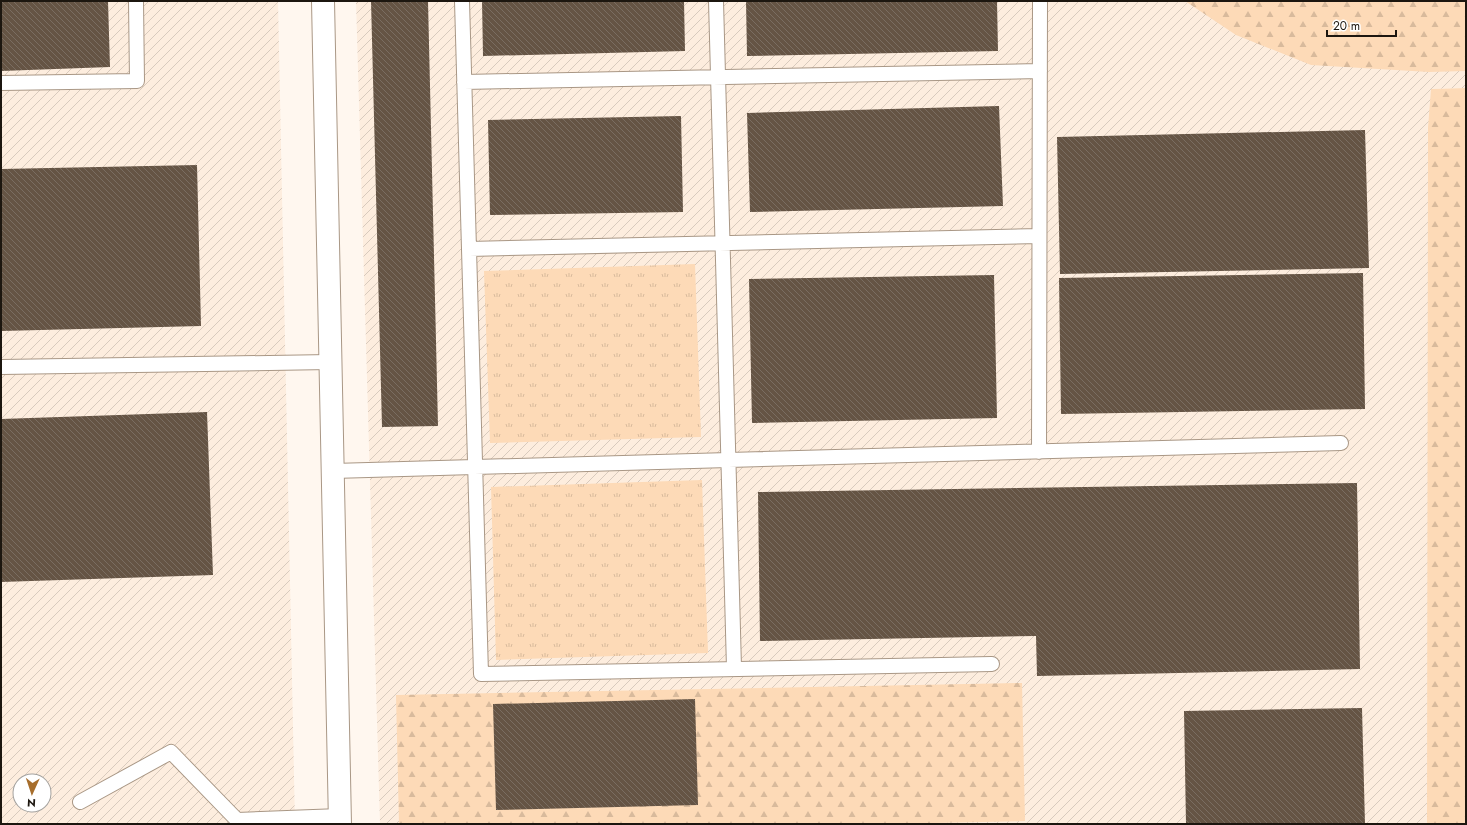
<svg xmlns="http://www.w3.org/2000/svg" width="1467" height="825" font-family="Jost,sans-serif">
<defs>
<pattern id="industrial-furrows" width="10" height="10" patternUnits="userSpaceOnUse"><rect width="10" height="10" fill="#fdedde"/><path d="M-1 1l2-2M0 10L10 0M9 11l2-2" fill="none" stroke="#d8cabd"/></pattern>
<pattern id="grass-tufts" width="24" height="20" patternUnits="userSpaceOnUse"><rect width="24" height="20" fill="#fddab7"/><path d="M3 7l-1-3M5 7V3M7 7l1-3M15 17l-1-3M17 17v-4M19 17l1-3" fill="none" stroke="#d8ba9c"/></pattern>
<pattern id="forest-firs" width="22" height="20" patternUnits="userSpaceOnUse"><rect width="22" height="20" fill="#fddab7"/><path d="M5 1l3.5 6h-7zM16 11l3.5 6h-7z" fill="#d8ba9c"/></pattern>
<pattern id="building-back-hatch" width="6" height="6" patternUnits="userSpaceOnUse"><rect width="6" height="6" fill="#655444"/><path d="M-1 5l2 2M0 0l6 6M5-1l2 2" fill="none" stroke="#7a6d61"/></pattern>
</defs>
<rect width="100%" height="100%" fill="#fff7ef"/>
<!-- industrial -->
<path fill="url(#industrial-furrows)" fill-rule="evenodd" d="M1,1H278L295,824H1ZM20,781H44V805H20Z
M356,1H1466V88L1431,89L1427,824H380Z"/>
<!-- grass -->
<path fill="url(#grass-tufts)" d="M695,264L701,437L490,443L484,271Z
M702,480L708,653L496,660L491,487Z"/>
<!-- forest -->
<path fill="url(#forest-firs)" d="M1185,1H1466V71L1429,72L1311,65L1236,35Z
M1466,88V824H1427L1428,128L1431,89Z
M1022,683L1025,821L936,823V824H399L396,695Z"/>
<!-- building -->
<path fill="url(#building-back-hatch)" d="M1,1H108L110,67L1,71Z
M371,1H428L438,426L382,427Z
M482,1H684L685,51L483,56Z
M746,1H997L998,51L747,56Z
M999,106L1003,206L750,212L747,113Z
M681,116L683,212L490,215L488,120Z
M1365,130L1369,268L1060,274L1057,137Z
M197,165L201,326L1,331V169Z
M1363,273L1365,409L1061,414L1059,278Z
M994,275L997,418L752,423L749,279Z
M207,412L213,575L1,582V419Z
M1357,483L1360,669L1037,676L1036,636L760,641L758,492Z
M695,699L698,805L496,810L493,704Z
M1362,708L1365,824H1186L1184,711Z"/>
<g fill="none" stroke-linecap="round" stroke-linejoin="round">
<!-- service casing -->
<g stroke="#a99785" stroke-width="16">
<path id="service" d="M462,1L481,674L992,664
M716,1L734,668
M464,82L1040,71
M1,83L137,81L136,1
M469,249L1039,236
M1,367L330,362
M1039,452L1040,1
M333,471L1341,443
M80,802L171,752L237,820L340,816"/>
</g>
<!-- minor casing -->
<g stroke="#a99785" stroke-width="24">
<path id="minor" d="M323,1L340,824"/>
</g>
<!-- service -->
<use href="#service" stroke="#fff" stroke-width="14"/>
<!-- minor -->
<use href="#minor" stroke="#fff" stroke-width="22"/>
</g>
<!-- border -->
<rect width="1467" height="825" fill="none" stroke="#1c160f" stroke-width="4"/>
<!-- north arrow -->
<g transform="translate(32 793) rotate(183)"><circle r="19" fill="#ffffff" stroke="#a4a29f"/>
<path d="M0-3L7 15L0 10L-7 15Z" fill="#a76e2c"/>
<text y="-6" font-size="11" font-weight="bold" text-anchor="middle" fill="#1c160f">N</text>
</g>
<!-- scale -->
<path d="M1327 30v6h69v-6" fill="none" stroke="#1c160f" stroke-width="2"/>
<text x="1333" y="30" font-size="12" fill="#1c160f" stroke="#ffffff" stroke-width="3" paint-order="stroke">20 m</text>
</svg>
